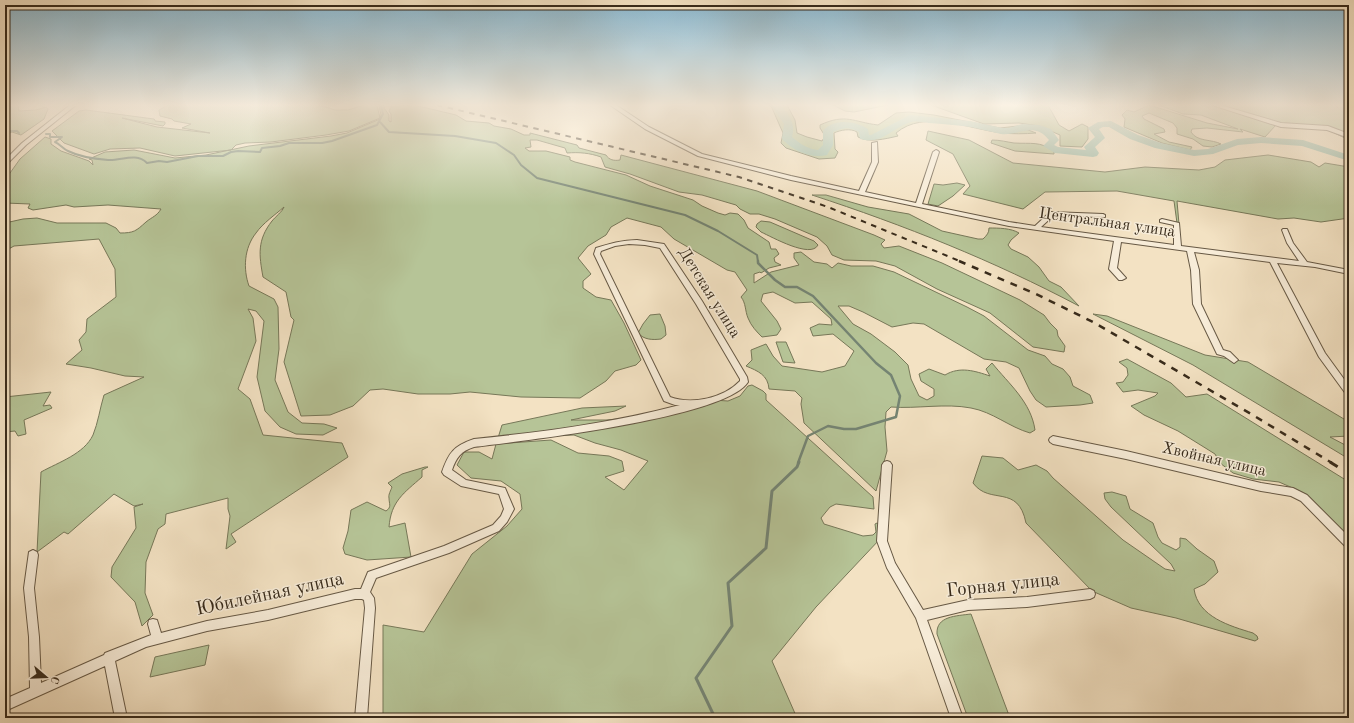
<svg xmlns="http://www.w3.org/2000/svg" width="1354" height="723" font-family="'Old Standard TT',serif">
<rect width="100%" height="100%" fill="#f3e2c3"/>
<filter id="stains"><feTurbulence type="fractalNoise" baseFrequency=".005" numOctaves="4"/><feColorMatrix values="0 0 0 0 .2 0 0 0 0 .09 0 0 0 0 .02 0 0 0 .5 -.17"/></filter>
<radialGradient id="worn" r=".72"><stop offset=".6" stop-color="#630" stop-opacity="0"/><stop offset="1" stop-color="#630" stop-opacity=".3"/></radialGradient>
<!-- green -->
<path fill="#b6c497" stroke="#777859" d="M5,105H18L19,111L36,110L46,107L48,109L44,119L21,135L12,132L5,135Z
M168,105H319L335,110H348L364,105H377L380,118L349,131L326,135L271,142L245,143L236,145L231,150L175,156L140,148L110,149L94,154L64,143L52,131L79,111L86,110L154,119L155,120V121L165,122V124L163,126L122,118L157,127L210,133L182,128L191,124L174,121L172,119L160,116L159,110Z
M379,105H385L384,108L389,115V121L391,122V114L389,111L392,105H414L456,115L466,121L489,123L494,126L511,129L524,135H530V133L577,145L579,148L606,155C609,160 614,161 620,160L621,155L757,191L874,235L885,240L881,244L884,248L899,246L942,263L1020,300L1044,315L1050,323L1057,330L1058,336L1065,346L1064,352L1033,347L990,313L937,289L895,266L876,261L844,260L832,255L827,246L817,237L775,219L759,214H750L740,209L736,205L702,195L679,192L630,174L605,167L601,157C590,153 579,152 567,153L565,148L537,140H530L531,147L525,148L529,151H546L570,157V160L575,162L626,175L650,186L693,200L702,206L718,213L725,215L730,213L738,214L744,220L748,228L769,242L771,249H776L779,254L774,258L775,262L781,265L769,268L761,273L760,272L754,274V283L771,272L799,265L794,258V253L801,252L814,262L827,264L832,268L838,263L851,266H873L894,272L967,307L984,316L1028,350L1045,356L1052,364L1063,369L1070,377L1073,386L1090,395L1093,403L1080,405L1046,407L1036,400L1030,391L1019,368L1006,362L984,359L924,324L913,323L892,327L863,312L849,306H838L853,324L871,334L895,352L908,365L911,379L919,396L927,400L934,396V389L921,381L919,374L929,369L945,375C960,366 975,371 990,376L986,369L992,363C1009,384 1031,402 1035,430L1030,433C1009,427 993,412 971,408C945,403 917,409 891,407L886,412L885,427L887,451L876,491L804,423L801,404L802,398L795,391L769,389C768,375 758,371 746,366L752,360L751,350L766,344L773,356L782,366L822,372L845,366L854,351L833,334L813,336L810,328L819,324L832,325L831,319L812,302L795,303L773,292L763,294L761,301L777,321L781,329L777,335L762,337C757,332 751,326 748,318C745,311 746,303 741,297L747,290L735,272L727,270L674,239L661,227L627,218L611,227L606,235L588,246L578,258L591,274L583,281V288L596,297L611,300L624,323L641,360L636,365L615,371L606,381L580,398L521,397L470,392L450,394H418L383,389L370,390L353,406L330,415L301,416L284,362L294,320L291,317L286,292L263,277C259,255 257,240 272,221C276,216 282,212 284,207C275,215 263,223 256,233C244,248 243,269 249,286L274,299L278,307L279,349L275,380L288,412L302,423L324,424L337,428L323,435L296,434L280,427L265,411L257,377L264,321L256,311L248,309L253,318L256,341L238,389L250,399L263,435L342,443L348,457L231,534L236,542L226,549L230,516L228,509V498L166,514L165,524L158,529L146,562L145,593L153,615L142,626L135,602L111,577L112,567L136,528L134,507L143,504L134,506L114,494L68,534L64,532L37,552L41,472C59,462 84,454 93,435C98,423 100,408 104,395L144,377L125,376L91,368L66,364L82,350L79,340L86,332L87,319L116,297L115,269L99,239L14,246L5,251V223L23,219L37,218L57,223H106L116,228L120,233C134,233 136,231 146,222C152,217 157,216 161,209L108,205L74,207L66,205L33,210L28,208L30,204L5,203V180L20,159L45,137L51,139V144L61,151L89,161L93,165L92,160L89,159L105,152L134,150L175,158L206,155L249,146L331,136L347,133L380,119L381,115Z
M769,105H787L795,120L797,133L807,137L822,141L825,136L820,128V125C846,113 853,122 878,125L896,113L909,112L934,115L1000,128L1018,126L1036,133C1025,134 1012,134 1002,133C969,129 924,109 896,133L898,136C885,139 869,143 858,137L857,132C851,128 840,130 834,133L835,149L838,152L835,158L819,159L786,148L781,143L783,133L772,108Z
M833,105H888L854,112L845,111Z
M931,105H1048L1059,125L1069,131L1082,124L1088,127V139L1082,147L1060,146V135L1039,126L1019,123L984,124Z
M1149,105L1207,123L1238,129L1201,115L1183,114L1159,105H1335L1338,108L1336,105H1349V140L1326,129L1276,125L1265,137L1240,129L1243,132L1207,128L1192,129L1191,132C1197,142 1212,139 1221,144L1212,147L1203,146L1193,139L1177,134V128L1173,123L1149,113L1142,116L1144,119L1164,129L1165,132L1154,134L1169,142L1192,147L1190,150L1162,143L1124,127L1125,119L1122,115L1127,110L1134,112Z
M928,131L969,140L1013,163L1105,172L1145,167L1199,170L1215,167L1225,160L1268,155L1311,162L1319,167L1325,163L1349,167V218L1321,222L1294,218L1278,219L1177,201L1179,224L1177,223L1174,201L1117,191L1045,192L1023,209L963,194L970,186L953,154L926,140Z
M992,140C1000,140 1007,142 1014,143C1031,144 1040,141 1054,151V154L1015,151L991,143Z
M957,183L965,185L953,196L938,206L928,204L934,184L943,185Z
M812,195H826L868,207L909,214L942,231L978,239H983C987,235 989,233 989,228C998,228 1011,228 1019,233L1011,240L1008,245L1011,249L1028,257L1039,267L1049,281L1061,287L1079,306C994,261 904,225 812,195Z
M761,221L770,222L814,241L818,245C811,259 772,237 761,232L756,227L757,224Z
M660,314L665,326L666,335L661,339C653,340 644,340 638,333L643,324L650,315Z
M1093,314L1107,316L1205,355L1248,362L1349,422V436L1330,437L1349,447V459L1193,365Z
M776,342H786L795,363L783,362Z
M1127,359L1171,383L1186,397L1207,394L1349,482V541L1295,489L1279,482L1253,479L1233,473L1220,463L1215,454L1207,449L1178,431L1144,415L1131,406L1155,396L1158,393L1138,390L1123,392L1116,383L1123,382L1128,375L1127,368L1119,362Z
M752,385L763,391L766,394V400L873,497L874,509L836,504L830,507L821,518L824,524L863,536L873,535L876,532L875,524L877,523L880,525V539L816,607L772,661L797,718H383V625L424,632L472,554L507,526L522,509L520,494L501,481L471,478L457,465L464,452H479L492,459L496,444L551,440L578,453L609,456L622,461L624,471L605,477L624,490L648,461L621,450L595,443L574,435L498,438L502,425L582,408L626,406L615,411L571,420H606L640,417L713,400L728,401L740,396L748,386Z
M51,392L43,406L50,405L52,408L24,420L26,434L18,436L15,431L5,432V397Z
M982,456L1003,458L1018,470L1036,465L1047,471L1053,478L1123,540L1165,569L1175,571L1171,564L1111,507L1105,499L1104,493L1112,492L1126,496L1130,509L1153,523L1158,537L1162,543L1176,550L1180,547V538L1186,539L1197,549L1214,561L1218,572L1205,584L1194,589C1198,617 1230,626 1253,633L1257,636L1258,639L1255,641L1176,618L1131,608L1092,591L1026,523C1018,483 990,506 973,483Z
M425,467H428L422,470V477C404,493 391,501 389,527L405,523L411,557L367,560L345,554L343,548L348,531L351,510L367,502L386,511C392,507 389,504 389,498C388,495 391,490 392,487L388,483L402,474Z
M971,614L1010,718H968L937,634C936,616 956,616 971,614Z
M209,645L205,665L150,677L155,657Z"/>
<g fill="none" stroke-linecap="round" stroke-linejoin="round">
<!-- stream-far2 -->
<path stroke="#758473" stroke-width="2" d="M380,122L389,132L455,136L496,143L514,155L521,165L537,178L685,215L718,231L757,255L758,262
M5,131H17L19,133
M46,134H50V137H62L55,142C60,144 63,149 68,151C80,157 95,159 108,160C121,161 136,152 147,163L159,161L167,162L198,156H223L231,152L238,151L260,152L262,148L280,146L289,143H322L332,141L377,125L383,114L381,105"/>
<!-- stream-far1 -->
<path stroke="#758473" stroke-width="2.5" d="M758,261V263L775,280L785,287H797L813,296L876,363L891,375L900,396L896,417L856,429H844L828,426L808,436L798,463"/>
<!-- stream -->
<path stroke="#758473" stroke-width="3" d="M715,718L696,678L732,626L728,583L766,548L772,491L797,467L799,462"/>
<!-- river -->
<path fill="#9dbfad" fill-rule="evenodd" d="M771,105H781C789,116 796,123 792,137C800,144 808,149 818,150L823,145V131C834,118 855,121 868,129L869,135H871L910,115L970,121L1002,128H1009L1022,124L1039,125L1051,129L1059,140L1054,145L1058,147L1086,150L1084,147L1095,137L1088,128L1098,122L1111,121L1138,135L1161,143L1194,150L1208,149L1237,139L1261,137L1303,140L1349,155V161L1302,146L1261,143L1238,145L1213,154L1194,156L1155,148L1130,139L1109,127H1103L1099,129L1105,138L1095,147L1099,153L1097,156L1093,157L1055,153L1043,146L1049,140C1034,121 1019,136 1001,134C991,132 981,129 971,127C957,125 943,124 929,123C923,122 915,120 911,122C892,128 882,145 860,139L859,132C849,126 843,128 833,132V145L827,155C811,159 794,151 783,140L782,138L784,124Z"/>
<!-- minor casing -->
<g stroke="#675945" stroke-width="2">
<path id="minor" d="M70,105H76L26,145L7,164L5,165V160L22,143Z
M610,105H616L649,127L702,154L791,176L859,191L872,162V143L877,142L878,162L865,192L916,203L933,152L936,150L938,151L939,152L922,204L1009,222L1035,226L1049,213L1051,212L1103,214L1105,215V217L1053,216L1041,227L1174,245V225L1160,222V220L1162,219L1179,223L1181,246L1299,261L1287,243L1282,230L1283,229H1287L1293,243L1307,262L1349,270V274L1315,267L1277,263L1325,353L1349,386V395L1346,394L1319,357L1270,262L1194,252L1199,270L1201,304L1223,350L1230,352L1238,360L1234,363L1224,356L1217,354L1193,304L1191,270L1187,251L1121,242L1117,268L1126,278L1122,280H1119L1109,269L1114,241L1009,226L791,180L698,156L645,129Z
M1212,105H1220L1281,123L1328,126L1349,134V138L1327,130L1281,127Z
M637,240L664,244L702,301L747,377L748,382C726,418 521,441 474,447C461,451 456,458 452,470L466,480L505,488L514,509L507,522L499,531L449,553L376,578L370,592L374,598L375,608L367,718H355L365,608L364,600L362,599H355L268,620L207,631L146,647L115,661L127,718H115L105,666L5,711V699L30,688L29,637L24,588L29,552L33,550L37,552L38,555L34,588L39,637L41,683L104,655L105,653L151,635L148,624L149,620L153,619L157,620L161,633L207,621L268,610L355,589H361L368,572L444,546L493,525L501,516L504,509L499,494L461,486L444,475L442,472C449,452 454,446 474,439C543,432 612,423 680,405H675L664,401L594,254L596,248C609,244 622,240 637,240ZM629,244L645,245L660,248L696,304L740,379V381C724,398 692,405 670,397L600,254L601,251L615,246Z
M1053,436L1126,451L1261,483L1293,488L1307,495L1349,537V548L1346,547L1301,501L1291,496L1261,491L1126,459L1053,444L1050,442L1049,440L1050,438Z
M887,461L890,462L892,465L887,541L895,563L923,610L968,600L1027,597L1090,589L1094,591L1095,594L1094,597L1090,599L1027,607L968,610L927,620L963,718H951L916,618L887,568L877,541L882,465L884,462Z"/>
</g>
<!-- minor -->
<use href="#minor" fill="#f7ecd8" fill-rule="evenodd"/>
<!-- rail-far2 -->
<path stroke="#382b1b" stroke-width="2" stroke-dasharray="5.5 5.5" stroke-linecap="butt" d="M437,105L739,177L828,207L962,262"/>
<!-- rail-far1 -->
<path stroke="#382b1b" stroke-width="2.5" stroke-dasharray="7 7" stroke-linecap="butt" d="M959,261L1036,294L1093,322L1251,414L1332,463"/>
<!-- rail -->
<path stroke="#382b1b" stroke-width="3" stroke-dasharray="9 9" stroke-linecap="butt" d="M1330,462L1349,474"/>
</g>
<!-- sky -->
<linearGradient id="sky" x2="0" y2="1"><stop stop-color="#8ab8d0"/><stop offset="0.51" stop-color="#faf2e4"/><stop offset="1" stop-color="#faf2e4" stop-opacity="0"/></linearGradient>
<rect width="1354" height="206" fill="url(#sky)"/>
<g text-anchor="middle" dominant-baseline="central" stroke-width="3" stroke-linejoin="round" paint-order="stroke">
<!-- street labels -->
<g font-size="16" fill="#382b1b" stroke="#f7ecd8">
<text transform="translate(1107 223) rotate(8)">Центральная улица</text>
<text transform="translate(709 293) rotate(58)">Детская улица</text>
<text transform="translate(1214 460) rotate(13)">Хвойная улица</text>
</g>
<!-- near-street labels -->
<g font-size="19" fill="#382b1b" stroke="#f7ecd8">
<text transform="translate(1003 586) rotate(-6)">Горная улица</text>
<text transform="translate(270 595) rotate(-12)">Юбилейная улица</text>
</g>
</g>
<!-- margin -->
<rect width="1354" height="723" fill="none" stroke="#f3e2c3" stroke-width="20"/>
<rect x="6" y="6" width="1342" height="711" fill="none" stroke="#382b1b" stroke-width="2"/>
<rect x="10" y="10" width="1334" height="703" fill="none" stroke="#382b1b"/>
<!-- north arrow -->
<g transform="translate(46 677) rotate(109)" stroke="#f7ecd8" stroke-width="3" paint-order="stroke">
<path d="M0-3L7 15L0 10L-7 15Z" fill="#382b1b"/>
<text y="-6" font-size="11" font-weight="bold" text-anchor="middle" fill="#382b1b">С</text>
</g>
<rect width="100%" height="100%" filter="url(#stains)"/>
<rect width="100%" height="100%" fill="url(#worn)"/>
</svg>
